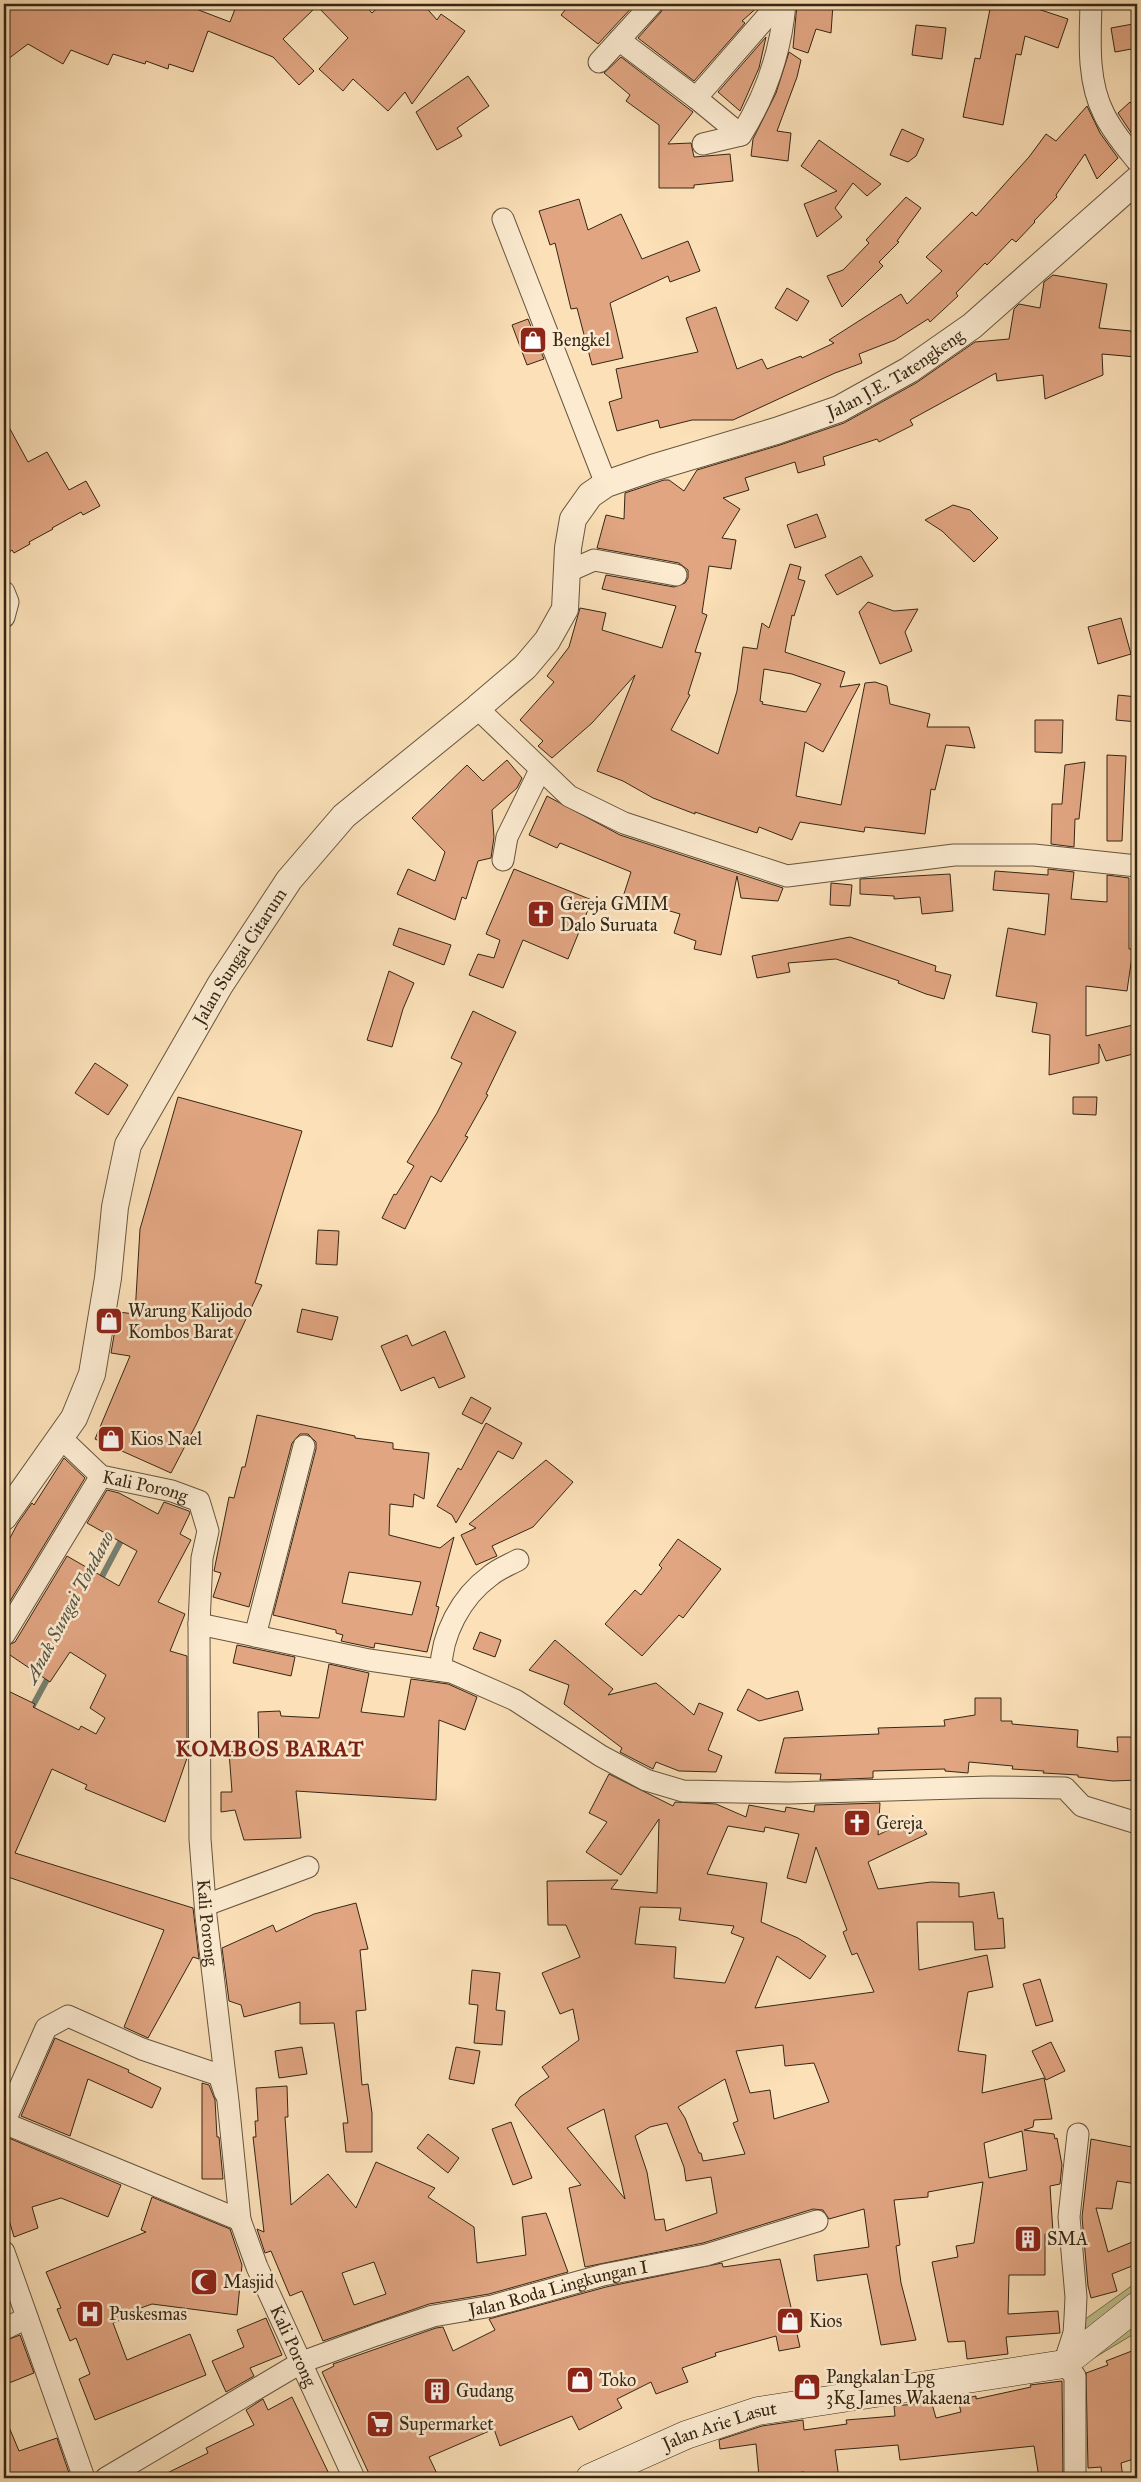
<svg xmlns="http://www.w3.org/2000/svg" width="1141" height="2482" font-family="'IM FELL Great Primer',serif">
<rect width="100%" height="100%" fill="#fbe0b8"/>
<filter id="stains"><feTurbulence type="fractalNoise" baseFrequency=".004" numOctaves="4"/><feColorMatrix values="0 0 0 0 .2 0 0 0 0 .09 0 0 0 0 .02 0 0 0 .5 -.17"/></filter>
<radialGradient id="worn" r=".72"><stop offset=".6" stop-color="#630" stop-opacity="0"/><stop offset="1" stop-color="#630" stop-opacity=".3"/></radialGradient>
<!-- green -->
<path fill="#c0c28e" stroke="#7a7452" d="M1137,2282V2332L1084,2364V2320Z"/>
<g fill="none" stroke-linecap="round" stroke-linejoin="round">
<!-- stream -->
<path stroke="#758171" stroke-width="6" d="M98,1584L124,1535
M31,1709L50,1674"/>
</g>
<!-- building -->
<path fill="#e1a582" stroke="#352715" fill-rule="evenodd" d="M4,4H183L230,22L237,4H364L372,13L382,4H423L437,20L441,14L465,31L412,104L405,92L388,111L353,79L343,91L319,69L348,38L317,6L283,39L314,71L299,85L273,57L208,31L193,72L169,64L168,69L146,61L145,64L113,54L108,65L71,50L63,64L28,44L4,62Z
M570,4H635L598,44L561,15Z
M664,4H761L742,21L745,23L694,81L638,38L661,12Z
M797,4H833L831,33L816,29L808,53L793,48Z
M991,4H1023L1068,19L1058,48L1025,36L1021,55L1016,54L1003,125L963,117L975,58L980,59Z
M1133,24L1137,48L1115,52L1111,28Z
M916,25L946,28L942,59L912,55Z
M766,37L759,68L740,111L718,92Z
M789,52L801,60L797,77L777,131L791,133L788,161L751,156L753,139L776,93Z
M621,57L693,112L668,144L691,143L694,157L730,154L733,181L694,185V188H659V125L626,101L630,95L604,73Z
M468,76L489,106L457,128L462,136L437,150L416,112Z
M1130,102L1137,111V134L1134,137L1118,113Z
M1087,106L1100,133L1118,158L1097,179L1085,154L1056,195L1057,197L1034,221L1035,222L1016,242L1012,239L987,265L985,263L956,293L958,296L930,322L928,319L895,340L859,354L862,363L835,373L733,420H692L660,428L658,420L617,431L609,402L622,398L616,369L698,352L686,318L716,307L737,369L762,359L767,369L801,356L802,358L834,343L829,340L901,294L907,304L942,271L926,257L972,212L976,216L1029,157L1046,134L1056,141Z
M902,129L924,139L916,156L908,162L890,155Z
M819,140L881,184L867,196L853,183L835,208L842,217L817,237L804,204L837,191L801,166Z
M906,197L921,208L897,241L899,242L879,262L883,266L842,307L827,276L843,270L869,243L866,240Z
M579,199L588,230L621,214L642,259L688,241L700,271L670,282L668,276L610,303L623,358L592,365L577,308L571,309L555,243L550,245L539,211Z
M1053,275L1107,284L1099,328L1131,331L1136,357L1102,354L1103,375L1045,399L1043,375L997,381L996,373L910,420L913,425L879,442L877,439L823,457L825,465L798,473L795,462L745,478L749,490L723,498L740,509L722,538L736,540L731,569L709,566L702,613L707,615L695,652L701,653L688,694L690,695L671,730L718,754L737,691L743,647L757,649L762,623L769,628L790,564L801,567L798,579L805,581L794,616L792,615L785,652L845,672L840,687L860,684L823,752L805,742L796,796L841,805L865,683L875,682L887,686L890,704L930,714L927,727H969L975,748L946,745L935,790L931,789L925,834L865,827L864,832L800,822L792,840L759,827L757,833L695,812V814L653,798L623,781L597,771L635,675L592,723L552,758L538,746L543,741L520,720L554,682L547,676L569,647L580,608L606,613L602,630L662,648L676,606L602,589L606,575L674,587L685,583L688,578V570L679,563L597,548L606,515L624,519L625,493L664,480H669L684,491L697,470L780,445L844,423L916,383L975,342L1009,339L1014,309L1019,304L1040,308L1044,282ZM764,669L792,674L821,684L806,712L762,704L763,702L760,701Z
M787,288L809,301L797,321L775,308Z
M528,319L544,359L527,365L512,325Z
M4,418L28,462L47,452L69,490L86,481L100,506L83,515L81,512L52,528L53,529L29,542L30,544L14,553L12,550L4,556Z
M953,505L970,510L998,538L974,562L942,531L925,520Z
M817,514L826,537L795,548L787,525Z
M861,556L873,576L837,595L825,575Z
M868,602L894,611L918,609L905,632L912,651L880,664L859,612Z
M1121,618L1131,654L1098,664L1088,627Z
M1118,695L1137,697V722L1116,720Z
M1035,720H1063L1062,753L1035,752Z
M1107,755L1126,756L1122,841H1107Z
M507,760L522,778L517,788L492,810L494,837L491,858L478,861L466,899L462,897L455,920L397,894L408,869L435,881L445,852L412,818L467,765L483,781Z
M1085,762L1079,819H1075L1074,847L1051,844L1052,804H1062L1065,765Z
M547,796L620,835L783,888L778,901L741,898L737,876L721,955L694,949L696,941L674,933L680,914L623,897L631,872L560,843L557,848L529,835Z
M514,869L592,900L568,959L523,940L503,988L469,975L478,954L494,958L500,940L486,934Z
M1048,869L1074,872L1071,899L1107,902V875L1129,878V949H1133L1127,991L1086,986V1036L1133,1025L1137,1041V1053L1106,1061L1099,1044V1063L1049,1075L1050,1035L1032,1032L1037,1003L996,996L1008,928L1045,935L1049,894L993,890L995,871L1048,875Z
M950,874L953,911L922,914L920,897L894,899V896L860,894V879Z
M831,883L852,885L850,906L830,905Z
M399,928L451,945L444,965L393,945Z
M850,937L936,966L935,971L951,975L944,999L926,994L898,983L899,981L836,959L788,963L790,972L757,978L752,956Z
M389,971L414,983L403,1009L392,1047L367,1040Z
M473,1011L516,1032L486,1094L488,1095L465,1136L468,1137L441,1182L431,1176L405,1229L382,1218L394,1194L396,1195L414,1166L407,1162L437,1113L462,1063L451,1058Z
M95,1063L128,1085L108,1115L75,1093Z
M178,1097L302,1131L255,1283L262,1285L196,1425L171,1473L95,1439L130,1356L111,1353L118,1312L135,1314L140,1229Z
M1073,1097H1097L1096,1115L1073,1114Z
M318,1230L339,1231L337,1265L316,1264Z
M302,1309L338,1317L332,1340L297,1332Z
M445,1331L465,1377L439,1388L434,1377L401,1391L381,1346L407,1335L412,1346Z
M471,1397L491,1408L482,1424L462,1414Z
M257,1415L355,1436V1438L393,1443V1449L429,1453L424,1499L414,1494L413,1507L390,1504L389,1535L440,1548L454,1537L436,1606L439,1607L427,1652L375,1643L374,1648L341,1641L343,1635L336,1633V1630L273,1615L316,1449V1442L308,1434H300L292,1443L249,1607L213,1597L221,1573L214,1571L229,1497L234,1498L242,1467H245ZM349,1572L421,1582L412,1615L342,1603Z
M486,1423L522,1443L513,1459L498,1451L456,1523L452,1515L437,1506L458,1468L461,1470Z
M64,1458L85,1478L4,1611V1549L18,1523L32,1503L34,1505Z
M546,1460L573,1482L533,1527L492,1546L497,1556L476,1565L461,1535L476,1528L469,1524Z
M107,1490L119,1493L158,1514L164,1502L189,1511L190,1513L180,1534L191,1540L158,1602L185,1614L170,1651L187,1656V1758L165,1822L85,1789L87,1785L52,1769L15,1853L193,1908L199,1959L193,1957L148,2038L124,2027L164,1930L5,1876L4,1879V1689L35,1704L33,1707L79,1730L81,1726L96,1734L105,1718L90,1708L106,1675L70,1652L50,1682L4,1651V1647L15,1642L67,1556L119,1586L137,1551L87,1523Z
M678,1539L721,1569L683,1618L679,1615L642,1656L605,1624L635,1590L641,1595L662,1568L659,1565Z
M480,1632L501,1640L495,1657L473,1649Z
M555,1640L613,1689L608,1695L656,1683L694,1715L699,1703L723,1713L708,1750L722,1756L716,1772L679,1771L656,1762L653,1769L620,1752L622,1748L564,1704L569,1685L529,1670Z
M237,1645L295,1657L291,1676L233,1663Z
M329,1664L369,1673L361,1712L404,1717L411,1679L448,1684L477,1697L465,1730L439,1720L436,1800L296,1791L301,1838L244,1840L235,1810L221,1812V1792H232L229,1752L259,1750L258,1712L280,1711L281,1716L319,1718Z
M748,1689L767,1699L798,1691L803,1710L759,1721L737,1710Z
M975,1698H1001V1721H1012V1724L1078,1730L1077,1747L1118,1752L1117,1737H1137V1780L1113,1781L1078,1777V1775L1043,1773L1044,1771L1012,1769L1013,1766L969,1762L968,1773L945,1771V1769L873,1771V1778L820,1780L821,1774L775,1773L784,1738L879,1734L878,1728L945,1726L944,1720L975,1715Z
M609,1774L673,1806L675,1802L716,1804L746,1817L749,1805L785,1812L786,1807L814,1812L815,1805L880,1803L878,1835L915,1817L927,1834L868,1862L878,1889L931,1882L959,1883V1897L994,1892L998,1919L1003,1918L1005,1948L975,1950L973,1922H917L919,1970L987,1955L993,1987L968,1992L958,2051L986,2055L982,2093L1044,2078L1052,2119L1034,2120L1033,2127L1024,2130L1054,2134L1055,2139L1057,2138L1062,2165L1060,2184L1050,2186L1053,2233L1045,2234V2275H1009L1008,2314L1058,2311L1060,2333L1006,2337L1008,2354L967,2359L965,2341L948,2342L932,2262L958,2257L956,2246L974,2243L983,2182L928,2192V2197L894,2200L900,2245L896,2246L901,2283L916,2340L881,2345L867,2274L817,2281L814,2255L869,2247L864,2209L829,2219L823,2210L813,2209L703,2243L585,2267L569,2188L581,2185L515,2105L520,2097L549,2077L542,2067L579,2040L573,2009L560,2014L542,1973L580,1957L566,1925H548L547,1881L618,1880L611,1889L657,1893L659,1819L621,1875L586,1852L607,1822L589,1813ZM728,1826L764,1832L765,1827L799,1834L787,1878L806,1883L816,1847L847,1930L843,1932L852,1955L857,1953L874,1992L755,2008L777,1956L810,1979L826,1956L798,1938L761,1922L767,1883L707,1874ZM640,1907L681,1908L679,1920L734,1926L731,1933L744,1938L725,1983L674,1978L676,1947L635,1944ZM783,2045L785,2066L814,2063L829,2102L774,2119L770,2090L750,2093L736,2051ZM725,2079L738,2121L733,2123L745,2154L703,2161L701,2153H699L685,2118L678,2107ZM604,2109L625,2199L567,2128ZM667,2123L684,2167L686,2181L711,2177L717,2213L666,2231L664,2219L655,2220L647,2172L635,2136L650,2127ZM1022,2131L1027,2170L989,2178L984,2143Z
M356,1903L368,1949L360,1950L366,2010L356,2011L362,2085L368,2084L372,2113V2152H346L343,2123H348L334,2023L300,2024V2002L244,2017L241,2005L229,2001L222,1948L273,1925L276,1932L314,1914Z
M472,1970L500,1973L496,2010L505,2011L502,2045L474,2043L478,2005L469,2004Z
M1040,1979L1053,2021L1036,2026L1023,1984Z
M55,2038L129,2070L128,2072L161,2088L152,2108L88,2079L70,2136L21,2116Z
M1051,2042L1065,2071L1046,2080L1032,2051Z
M302,2047L307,2074L279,2078L275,2051Z
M456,2047L480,2051L474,2084L449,2079Z
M202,2083L209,2085L215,2100L217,2137H219L223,2179H202Z
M287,2086L288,2117H285L291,2205L328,2174L356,2208L376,2162L435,2188L428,2197L474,2227L477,2263L526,2255L522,2217L546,2213L568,2272L489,2294L429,2304L323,2341L302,2291L290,2296L271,2251L265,2253L257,2229L264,2232L253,2137H256L255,2121H258L256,2088ZM374,2262L386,2294L354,2305L342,2273Z
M511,2122L532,2178L513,2185L492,2129Z
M428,2134L459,2158L448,2173L417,2148Z
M4,2136L121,2185L108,2217L61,2198L32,2207L38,2228L14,2237L4,2203Z
M1091,2139L1137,2148V2184L1117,2181L1112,2209L1096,2208L1108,2252L1137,2240V2264L1112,2274L1117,2291L1091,2298L1088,2286L1082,2217Z
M152,2197L230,2229L242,2265L237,2315L152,2304L121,2315L123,2319L113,2323L127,2360L190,2334L206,2375L95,2420L79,2379L90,2374L76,2338L70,2341L57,2309L61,2308L46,2272L146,2232L141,2230Z
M780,2259L800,2347L779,2351L776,2336L715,2353L716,2356L682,2368L688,2382L656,2394L651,2382L617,2399L622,2408L579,2430L572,2416L500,2446L494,2429L429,2457L439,2478H371L322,2372L334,2366L333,2364L436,2328L443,2327L453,2351L495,2330L489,2319L606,2287L722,2263L723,2267Z
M266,2318L282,2355L250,2368L254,2376L226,2392L212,2361L244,2347L237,2330Z
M20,2335L34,2373L4,2385V2341Z
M1137,2349V2458L1121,2463L1123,2478H1102L1101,2467L1088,2468L1086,2373L1108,2365L1106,2361Z
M1062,2381L1063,2478H1039L1034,2446L900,2460L898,2445L835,2450L839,2478H805L804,2472L759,2477L756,2444L720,2449L719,2440L762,2426L803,2420L804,2430L847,2424L846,2420L895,2416L894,2406L926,2403V2405L932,2404L936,2418L961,2412L958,2400L976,2396V2399L1031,2387L1030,2385Z
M292,2397L331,2478H157L208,2453L206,2448L254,2425L246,2410L263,2399L268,2410Z
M4,2415L19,2451L57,2438L69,2473L54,2478H4Z"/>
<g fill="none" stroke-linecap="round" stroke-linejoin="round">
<!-- minor casing -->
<g stroke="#66553e" stroke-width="23">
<g id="minor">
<path d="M1091,4C1090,40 1087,81 1104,114C1112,131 1125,146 1137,161"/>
<path d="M619,40L696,98L778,4"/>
<path d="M599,62L652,4"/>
<path d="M696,98L741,135C766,95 781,50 785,4"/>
<path d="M703,144L741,135"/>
<path d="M503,219L606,484"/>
<path d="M569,571L594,560L676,575"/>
<path d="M4,592L8,602L4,617"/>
<path d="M477,708L569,796L624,823L787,876L954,855H1034L1137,866"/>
<path d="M503,860L507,837L540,770"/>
<path id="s1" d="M60,1437L101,1476L172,1491L199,1501L208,1531L202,1558L199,1624L200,1839L206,1916L228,2101L240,2220L257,2267L354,2478"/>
<path d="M199,1624L369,1660L451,1672L515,1700L601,1756L646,1780L683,1791L789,1793L990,1787L1065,1788L1082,1806L1137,1823"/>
<path d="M4,1635L101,1476"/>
<path d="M255,1636L304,1446"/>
<path d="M441,1670C441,1635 461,1597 490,1576C498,1569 509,1565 518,1560"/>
<path d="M206,1905L308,1867"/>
<path d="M4,2123L46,2028L68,2016L142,2049L219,2075L225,2093"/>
<path d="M4,2123L240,2220"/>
<path d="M4,2252L84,2478"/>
<path d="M4,2329L27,2318"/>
<path id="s2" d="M106,2478L302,2362L376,2335L433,2316L492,2306L603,2275L706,2255L817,2221"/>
<path d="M1075,2478V2376L1064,2364L1074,2333L1075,2318L1076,2297L1069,2217L1078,2134"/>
</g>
</g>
<!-- tertiary casing -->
<g stroke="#66553e" stroke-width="28">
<g id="tertiary">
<path id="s3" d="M4,1517L74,1418L92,1374L108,1278L115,1207L128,1145L220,985L289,880L344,816L477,708L525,667L547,641L565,609L568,548L573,519L590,495L606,484L652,468L776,431L839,409L909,370L972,326L1137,180"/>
</g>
</g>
<!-- secondary casing -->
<g stroke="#352715" stroke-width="29">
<g id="secondary">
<path id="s4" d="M590,2478L686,2435L758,2411L1064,2364L1137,2306"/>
</g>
</g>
<!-- minor -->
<use href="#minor" stroke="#fcebd1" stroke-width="21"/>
<!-- tertiary -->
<use href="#tertiary" stroke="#fcebd1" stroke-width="26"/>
<!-- secondary -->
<use href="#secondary" stroke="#fcebd1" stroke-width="28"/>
</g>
<!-- icons -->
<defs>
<g id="shop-square" transform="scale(1.4375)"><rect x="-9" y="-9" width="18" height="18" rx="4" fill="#8f2418" stroke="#fcebd1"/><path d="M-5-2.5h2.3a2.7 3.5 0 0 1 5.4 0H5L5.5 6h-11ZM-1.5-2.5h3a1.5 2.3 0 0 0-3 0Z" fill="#fff"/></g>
<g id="church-square" transform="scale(1.4375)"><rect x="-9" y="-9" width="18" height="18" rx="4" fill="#8f2418" stroke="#fcebd1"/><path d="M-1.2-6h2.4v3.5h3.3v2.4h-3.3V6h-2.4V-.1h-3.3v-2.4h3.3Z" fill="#fff"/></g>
<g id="building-square" transform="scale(1.4375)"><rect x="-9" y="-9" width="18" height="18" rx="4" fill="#8f2418" stroke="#fcebd1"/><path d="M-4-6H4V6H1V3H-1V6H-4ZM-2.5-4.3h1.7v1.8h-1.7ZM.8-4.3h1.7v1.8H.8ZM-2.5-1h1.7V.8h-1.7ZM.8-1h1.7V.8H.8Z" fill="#fff"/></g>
<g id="mosque-square" transform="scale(1.4375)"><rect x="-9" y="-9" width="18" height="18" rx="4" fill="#8f2418" stroke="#fcebd1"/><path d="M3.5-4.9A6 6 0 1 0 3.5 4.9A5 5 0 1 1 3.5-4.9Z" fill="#fff"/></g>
<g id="hospital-square" transform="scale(1.4375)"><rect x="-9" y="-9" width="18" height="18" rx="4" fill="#8f2418" stroke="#fcebd1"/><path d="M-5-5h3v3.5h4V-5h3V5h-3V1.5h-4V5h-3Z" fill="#fff"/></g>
<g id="supermarket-square" transform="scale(1.4375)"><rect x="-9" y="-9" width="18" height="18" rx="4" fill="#8f2418" stroke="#fcebd1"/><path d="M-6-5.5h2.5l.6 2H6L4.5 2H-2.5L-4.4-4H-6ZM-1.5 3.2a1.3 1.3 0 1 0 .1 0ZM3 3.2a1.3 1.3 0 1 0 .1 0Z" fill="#fff"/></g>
</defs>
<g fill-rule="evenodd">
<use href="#shop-square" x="533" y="340"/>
<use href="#church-square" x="541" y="914"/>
<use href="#shop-square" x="109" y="1321"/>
<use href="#shop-square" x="111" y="1439"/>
<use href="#church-square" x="857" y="1823"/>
<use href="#building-square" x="1028" y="2239"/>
<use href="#mosque-square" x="204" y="2282"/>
<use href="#hospital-square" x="90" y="2314"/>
<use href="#shop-square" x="790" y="2321"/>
<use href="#shop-square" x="580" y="2380"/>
<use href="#shop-square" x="807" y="2387"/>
<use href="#building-square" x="437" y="2391"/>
<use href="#supermarket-square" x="380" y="2424"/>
</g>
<g text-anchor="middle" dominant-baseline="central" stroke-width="5" stroke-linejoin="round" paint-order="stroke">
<!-- poi labels -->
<g font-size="18" fill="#352715" stroke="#fcebd1" text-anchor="start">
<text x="552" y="340">Bengkel</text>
<text x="560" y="904">Gereja GMIM<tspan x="560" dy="21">Dalo Suruata</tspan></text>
<text x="128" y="1311">Warung Kalijodo<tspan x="128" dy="21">Kombos Barat</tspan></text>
<text x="130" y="1439">Kios Nael</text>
<text x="876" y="1823">Gereja</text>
<text x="1047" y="2239">SMA</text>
<text x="223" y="2282">Masjid</text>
<text x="109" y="2314">Puskesmas</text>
<text x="809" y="2321">Kios</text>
<text x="826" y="2377">Pangkalan Lpg<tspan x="826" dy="21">3Kg James Wakaena</tspan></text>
<text x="599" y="2380">Toko</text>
<text x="456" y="2391">Gudang</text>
<text x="399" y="2424">Supermarket</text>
</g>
<!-- street labels -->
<g font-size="18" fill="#352715" stroke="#fcebd1">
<text stroke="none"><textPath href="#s3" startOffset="1551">Jalan J.E. Tatengkeng</textPath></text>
<text stroke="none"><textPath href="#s3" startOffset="620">Jalan Sungai Citarum</textPath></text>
<text stroke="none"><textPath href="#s1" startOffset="102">Kali Porong</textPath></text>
<text stroke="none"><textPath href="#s1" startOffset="582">Kali Porong</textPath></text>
<text stroke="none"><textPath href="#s2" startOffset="495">Jalan Roda Lingkungan I</textPath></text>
<text stroke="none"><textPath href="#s1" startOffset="1018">Kali Porong</textPath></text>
<text stroke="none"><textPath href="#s4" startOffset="140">Jalan Arie Lasut</textPath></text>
</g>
<!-- water labels -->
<g font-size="19" font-style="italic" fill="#555443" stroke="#fcebd1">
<text transform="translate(69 1607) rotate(-62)">Anak Sungai Tondano</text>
</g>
<!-- district labels -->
<g font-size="22" font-weight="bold" letter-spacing="1" fill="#7a1f14" stroke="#fcebd1">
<text x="270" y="1748">KOMBOS BARAT</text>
</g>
</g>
<!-- margin -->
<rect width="1141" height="2482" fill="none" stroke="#fbe0b8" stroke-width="20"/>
<rect x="5" y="5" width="1131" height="2472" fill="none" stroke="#352715" stroke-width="2.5"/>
<rect x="10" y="10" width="1121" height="2462" fill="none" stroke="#352715"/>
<rect width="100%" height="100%" filter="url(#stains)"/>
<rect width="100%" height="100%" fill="url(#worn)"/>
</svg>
